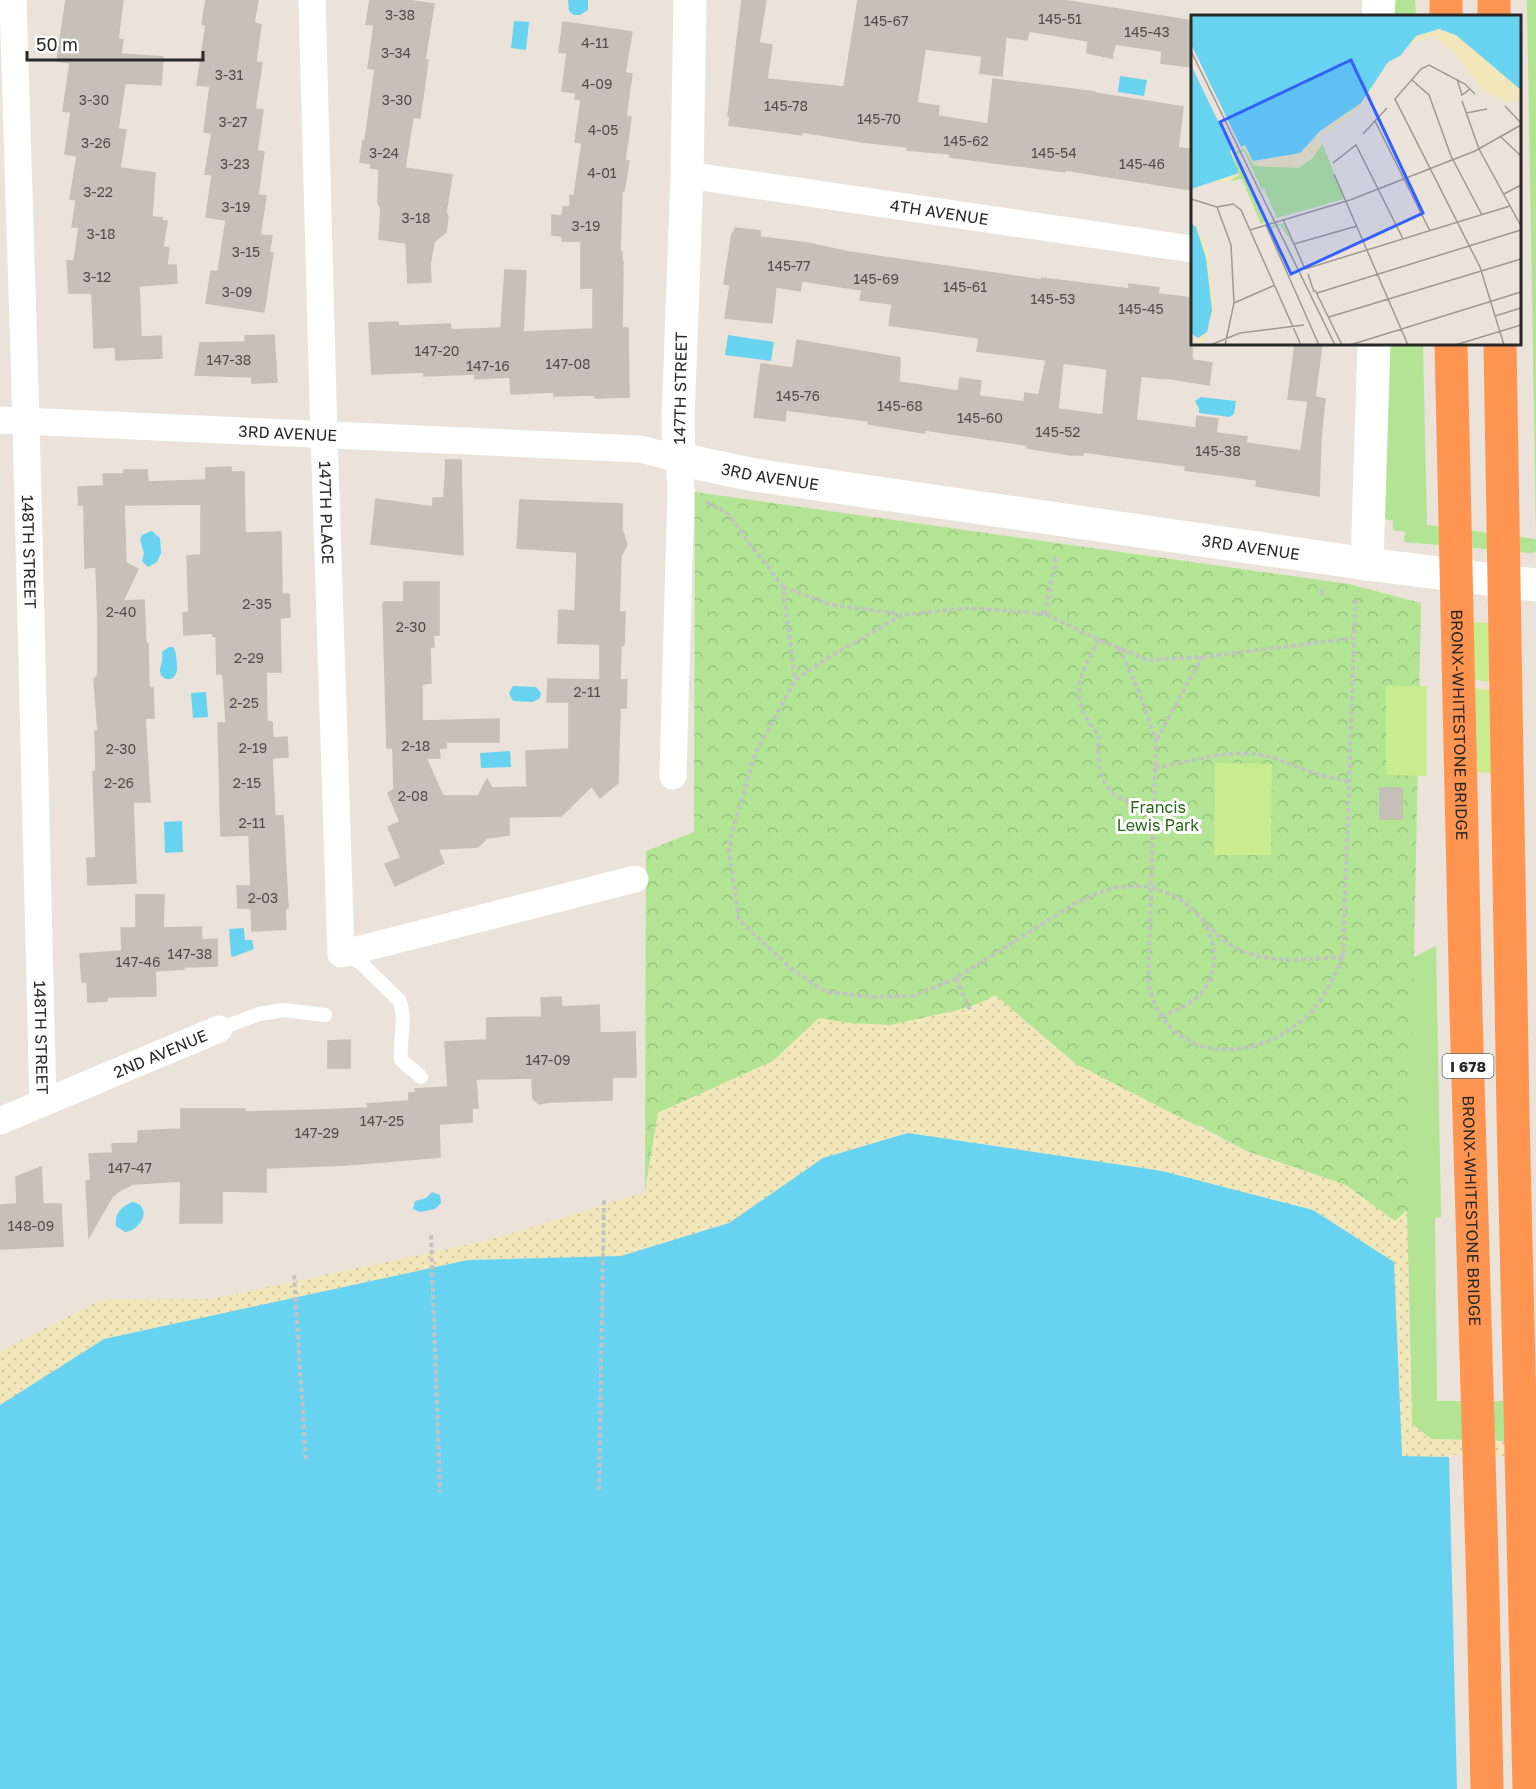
<svg xmlns="http://www.w3.org/2000/svg" width="1536" height="1789" font-family="'Golos Text',sans-serif">
<defs>
<pattern id="forest-crowns" width="20" height="18" patternUnits="userSpaceOnUse" patternTransform="scale(1.5)"><rect width="20" height="18" fill="#b2e493"/><path d="M2 6a3 3 0 1 1 6 0M12 15a3 3 0 1 1 6 0" fill="none" stroke="#99c47f"/></pattern>
<pattern id="sand-dots" width="8" height="8" patternUnits="userSpaceOnUse" patternTransform="scale(1.5)"><rect width="8" height="8" fill="#f2e7ba"/><path d="M2 2h.1M6 6h.1" fill="none" stroke="#d0c6a0" stroke-width="1.8" stroke-linecap="round"/></pattern>
</defs>
<rect width="100%" height="100%" fill="#ebe3d9"/>
<!-- grass -->
<path fill="#b2e493" d="M1393,0H1415L1416,16H1393Z
M1527,0H1536V533Z
M1386,344H1423L1427,525L1536,539V551L1532,553L1404,542L1405,532L1393,530V521L1381,518Z
M1436,946L1441,1217L1435,1218L1437,1401H1536V1442L1431,1439L1412,1424L1407,1211L1396,966Z"/>
<!-- forest -->
<path fill="url(#forest-crowns)" d="M695,492L1349,584L1421,603L1408,1256L1323,1177L1246,1151L1200,1126L1127,1106L806,1030L773,1061L658,1113L645,1192L646,851L694,832Z"/>
<!-- sand -->
<path fill="url(#sand-dots)" d="M995,995L1076,1064L1246,1151L1346,1185L1395,1221L1407,1210L1412,1424L1431,1439L1536,1442V1459L1402,1457L1394,1262L1162,1171L908,1133L823,1158L729,1223L621,1256L468,1260L104,1339L0,1405V1352L99,1300L212,1299L489,1240L645,1192L658,1113L773,1061L819,1018L850,1023L890,1025L958,1010L980,1003Z"/>
<!-- pitch -->
<path fill="#c8ec8e" d="M1443,618L1508,626L1513,683L1442,678Z
M1444,684L1512,693L1513,776L1448,768Z
M1386,686H1427V776L1386,775Z
M1215,763L1272,764L1271,855H1214Z"/>
<!-- water -->
<path fill="#68d2f1" d="M568,0H588V10L580,15H574L569,11Z
M514,21L529,22L526,50L511,48Z
M1120,76L1147,80L1144,96L1118,92Z
M728,335L774,342L771,361L725,355Z
M1201,397L1236,401L1234,414L1229,417L1199,413V408L1195,401Z
M152,531L160,538L161,553L157,562L148,567L142,561L144,553L140,540L142,535Z
M169,647H173C177,653 176,658 177,665C179,684 159,682 160,670C161,663 163,662 162,652Z
M513,686L536,687L541,693L540,698L533,702L513,701L509,693Z
M206,692L208,717L193,718L191,693Z
M510,751L511,767L481,768L480,753Z
M182,821L183,852L165,853L164,822Z
M244,928L245,940H252L254,949L233,957L231,956L229,929Z
M908,1133L1162,1171L1313,1210L1394,1262L1402,1456L1536,1459V1789H0V1405L104,1339L468,1260L621,1256L729,1223L823,1158Z
M432,1192L440,1195L441,1203L435,1209L420,1212L413,1209L415,1201L426,1198Z
M133,1202C154,1207 140,1231 125,1232L116,1226C114,1214 122,1205 133,1202Z"/>
<!-- pier -->
<path fill="#ebe3d9" d="M1449,1455L1536,1456V1789H1457Z"/>
<!-- building -->
<path fill="#c6c0b9" stroke="#c6bfb3" stroke-width="1.5" fill-rule="evenodd" d="M66,0H123L118,39L123,40L121,54L163,57L161,85L125,83L118,129L126,130L120,168L155,173L152,217L162,218V221H167L163,247L169,248L167,265H176L177,283L139,286L141,337L161,336L162,358L116,360L115,347L94,348L92,293H69L67,261H74L79,227H72L76,200L70,199L77,156L65,154L71,112L63,111L70,63L57,61Z
M206,0H258L254,23L261,25L256,62L262,63L255,109L263,110L257,151L264,152L258,195L266,196L260,235L272,236L269,253H273L264,312L206,303L211,271L218,272L226,220L206,217L212,175L205,174L212,133L204,132L210,86L197,85L206,25L202,24Z
M370,0H406L434,4L425,60H428L420,118L413,117L405,168L452,175L446,213L448,216L446,232L434,242L430,265L431,282L408,283L406,243L379,239L381,208L378,203L379,169L371,168V164L360,162L363,141H365L375,69L368,68L374,25L366,24Z
M742,0H766L759,43L772,45L767,79L844,87L858,0H1062L1192,21V67L1161,63L1162,51L1115,44L1112,58L1087,53L1088,41L1029,31L1027,40L1006,37L1002,76L980,73L982,56L925,49L917,103L939,106L938,116L988,124L993,79L1095,92V93L1183,107L1178,148L1192,149V190L1065,170V172L950,157V154L907,150L908,147L863,142L802,132V135L729,125L730,116H728Z
M563,22L632,32L625,73L632,74L626,116L631,117L625,160L629,161L624,191L622,190L620,252H622V262H623L622,328H628L629,397L595,398V395L554,396V392L511,394L510,377L475,379V374L424,376V372L372,374L369,323L398,322V326L450,324L451,330L501,328L505,270L526,271L523,332L593,329V288H581V241H562V236L552,235V215L562,216L563,207H570V195L574,196L582,143L575,142L581,100L575,99L576,93L562,91L567,53L559,52Z
M735,228L760,231V237L807,243L849,252L1042,280V278L1129,289V284L1159,288L1158,294L1192,298V360L1212,363L1209,385L1166,378V379L1141,376L1136,420L1196,428L1197,416L1218,419L1216,433L1247,437L1246,443L1301,451L1308,401L1288,399L1295,344H1322L1315,397L1325,399L1321,437L1319,496L1256,486L1257,480L1185,470L1186,466L1084,452L1083,455H1071L1040,450L1027,448V445L925,430V433L868,424L869,421L786,410L785,421L754,417L761,364L793,368L797,340L900,358L899,382L958,391L960,378L981,381L979,396L1024,402L1025,393L1039,395L1046,360L977,351L979,338L889,325L892,304L860,300L862,290L802,281L800,291L776,287L772,323L725,318L730,285L724,284L732,233H734ZM1063,363L1107,369L1103,415L1058,409Z
M274,335L277,382L252,383V377L195,375L200,343L245,342V336Z
M446,460H461L463,555L371,544L376,499L433,507V498H444Z
M231,467V472H244L245,533L281,532L282,594H289L290,617L280,618V624L281,672H266L267,722H272L273,738L287,737L288,757L272,758L275,816H283L288,908H285L286,929L252,931L251,908H238L237,886H251L249,835L221,836L218,723H226L223,674H217L216,635L213,636V633L184,635L183,613L189,612L187,556L201,555V504L124,505L126,563L138,569L123,601L144,600L146,645L148,644L149,688H153L154,718H145L150,802H133L136,883L88,885L87,858H96L93,772L96,771L95,731H98L94,679L98,675V619L96,567L85,568L84,505H79L78,487L104,486L103,474H124V470H147L148,482L206,480V468Z
M520,500L622,504V529L627,545L621,556L619,612H625V615L624,645L621,646L620,680H627L626,708H620L618,783L600,798L592,786L561,816L509,817V835L487,838L478,847L438,849L444,863L395,886L385,864L401,858L388,827L400,822L388,793L394,789L393,748H387L383,605L384,606V602H404V582H439V635H433L434,647H430L431,683L422,684V721L499,719V742H446V748H439L440,758H426L443,796H478L487,779L492,788L527,787L526,751L569,749V702H547L548,679L600,680V644L558,643L559,610L575,611L577,552L517,548Z
M1380,788H1402V819H1380Z
M136,895H164L163,928L201,927L202,940L217,939V966L184,967V969L155,971L156,996L107,997V1001L88,1002L87,982H82L80,954L122,951L121,928H136Z
M561,997L562,1007L599,1005L600,1033L635,1032L636,1077H612V1100L549,1102L539,1104L533,1099L532,1078L476,1079L478,1108H472V1122L439,1124L440,1157L346,1165L266,1168V1192L222,1191V1223H180L181,1181L133,1184L119,1191L112,1197L89,1237L86,1181L91,1180L89,1154L113,1153L112,1144L138,1143V1131L181,1129V1109H245V1112L320,1110L368,1108L367,1104L409,1101V1093H416L415,1089L448,1087L445,1042L487,1040V1018L542,1017L541,998Z
M350,1040V1068H328V1041Z
M41,1167L43,1204H61L63,1246L0,1249V1205L17,1204L16,1177Z"/>
<g fill="none" stroke-linecap="round" stroke-linejoin="round">
<!-- path -->
<path stroke="#c3c3c3" stroke-width="4" stroke-dasharray="4.5 3" stroke-linecap="butt" d="M706,502L726,512L783,587L795,680
M783,587L832,605L901,614
M1322,595V587
M1045,614L1056,557
M1099,640C1077,679 1068,699 1099,736C1097,759 1098,788 1122,799C1132,803 1144,806 1154,809
M1119,648L1138,689L1156,740L1148,981C1162,1059 1245,1067 1300,1022C1322,1005 1331,981 1343,957L1354,638
M1157,739L1202,657
M1155,768L1217,755L1251,753L1271,757L1314,773L1349,782
M1343,957L1288,960L1255,956L1240,950L1223,940L1191,908L1175,896L1151,887L1132,886L1112,888L1079,901L956,978L913,996L872,997L826,992L793,970L739,920L728,846L755,754L795,680L829,657L902,615L970,608L1045,614L1099,640L1148,660L1202,657L1354,638L1356,600
M956,978L970,1010
M1161,1016C1204,1004 1228,969 1206,926
M431,1235L440,1492
M294,1275L306,1462
M599,1490L604,1199"/>
<!-- service -->
<path stroke="#fff" stroke-width="14" d="M346,956L361,963L399,1000C407,1017 399,1041 401,1060L421,1077
M219,1029L259,1014L284,1010L325,1015"/>
<!-- minor -->
<g stroke="#fff" stroke-width="27">
<path id="s1" d="M13,0L26,421L43,1103"/>
<path id="s2" d="M312,0L324,434L341,954L635,879"/>
<path id="s3" d="M687,175L1192,249"/>
<path id="s4" d="M0,420L640,449L679,459L681,488L673,776"/>
<path id="s5" d="M0,1121L219,1029"/>
</g>
<!-- tertiary -->
<g stroke="#fff" stroke-width="33">
<path id="s6" d="M690,0L687,175L678,420L679,459L754,475L1367,564L1536,585"/>
<path d="M1378,16L1379,0"/>
<path d="M1367,564L1374,344"/>
</g>
<!-- motorway -->
<g stroke="#ff9550" stroke-width="33">
<path d="M1446,0V16"/>
<path d="M1494,0V16"/>
<path id="s7" d="M1451,344L1466,1013L1483,1593L1487,1789"/>
<path d="M1500,344L1513,1115L1529,1789"/>
</g>
</g>
<g text-anchor="middle" dominant-baseline="central" stroke-width="6" stroke-linejoin="round" paint-order="stroke">
<!-- number labels -->
<g font-size="14" fill="#504e4c">
<text x="400" y="14">3-38</text>
<text x="1060" y="18">145-51</text>
<text x="886" y="20">145-67</text>
<text x="1147" y="31">145-43</text>
<text x="595" y="42">4-11</text>
<text x="396" y="52">3-34</text>
<text x="229" y="74">3-31</text>
<text x="597" y="83">4-09</text>
<text x="94" y="99">3-30</text>
<text x="397" y="99">3-30</text>
<text x="786" y="105">145-78</text>
<text x="879" y="118">145-70</text>
<text x="233" y="121">3-27</text>
<text x="603" y="129">4-05</text>
<text x="966" y="140">145-62</text>
<text x="96" y="142">3-26</text>
<text x="384" y="152">3-24</text>
<text x="1054" y="152">145-54</text>
<text x="235" y="163">3-23</text>
<text x="1142" y="163">145-46</text>
<text x="602" y="172">4-01</text>
<text x="98" y="191">3-22</text>
<text x="236" y="206">3-19</text>
<text x="416" y="217">3-18</text>
<text x="586" y="225">3-19</text>
<text x="101" y="233">3-18</text>
<text x="246" y="251">3-15</text>
<text x="789" y="265">145-77</text>
<text x="97" y="276">3-12</text>
<text x="876" y="278">145-69</text>
<text x="965" y="286">145-61</text>
<text x="237" y="291">3-09</text>
<text x="1053" y="298">145-53</text>
<text x="1141" y="308">145-45</text>
<text x="437" y="350">147-20</text>
<text x="229" y="359">147-38</text>
<text x="568" y="363">147-08</text>
<text x="488" y="365">147-16</text>
<text x="798" y="395">145-76</text>
<text x="900" y="405">145-68</text>
<text x="980" y="417">145-60</text>
<text x="1058" y="431">145-52</text>
<text x="1218" y="450">145-38</text>
<text x="257" y="603">2-35</text>
<text x="121" y="611">2-40</text>
<text x="411" y="626">2-30</text>
<text x="249" y="657">2-29</text>
<text x="587" y="691">2-11</text>
<text x="244" y="702">2-25</text>
<text x="416" y="745">2-18</text>
<text x="253" y="747">2-19</text>
<text x="121" y="748">2-30</text>
<text x="119" y="782">2-26</text>
<text x="247" y="782">2-15</text>
<text x="413" y="795">2-08</text>
<text x="252" y="822">2-11</text>
<text x="263" y="897">2-03</text>
<text x="190" y="953">147-38</text>
<text x="138" y="961">147-46</text>
<text x="548" y="1059">147-09</text>
<text x="382" y="1120">147-25</text>
<text x="317" y="1132">147-29</text>
<text x="130" y="1167">147-47</text>
<text x="31" y="1225">148-09</text>
</g>
<!-- shield labels -->
<rect fill="#fff" stroke="#686868" stroke-width="1.5" x="1442.5" y="1054" width="51" height="24" rx="4.5"/>
<g font-size="15" font-weight="bold" fill="#282828">
<text x="1468" y="1066">I 678</text>
</g>
<!-- street labels -->
<g font-size="16" fill="#282828" stroke="#fff">
<text stroke="none"><textPath href="#s3" startOffset="255">4TH AVENUE</textPath></text>
<text transform="translate(680 388) rotate(-89)">147TH STREET</text>
<text stroke="none"><textPath href="#s4" startOffset="288">3RD AVENUE</textPath></text>
<text stroke="none"><textPath href="#s6" startOffset="552">3RD AVENUE</textPath></text>
<text stroke="none"><textPath href="#s2" startOffset="513">147TH PLACE</textPath></text>
<text stroke="none"><textPath href="#s6" startOffset="1038">3RD AVENUE</textPath></text>
<text stroke="none"><textPath href="#s1" startOffset="552">148TH STREET</textPath></text>
<text stroke="none"><textPath href="#s7" startOffset="381">BRONX-WHITESTONE BRIDGE</textPath></text>
<text stroke="none"><textPath href="#s1" startOffset="1038">148TH STREET</textPath></text>
<text stroke="none"><textPath href="#s5" startOffset="174">2ND AVENUE</textPath></text>
<text stroke="none"><textPath href="#s7" startOffset="867">BRONX-WHITESTONE BRIDGE</textPath></text>
</g>
<!-- park labels -->
<g font-size="16" fill="#2a6617" stroke="#fff">
<text x="1158" y="807">Francis<tspan x="1158" dy="18">Lewis Park</tspan></text>
</g>
</g>
<!-- overview -->
<g transform="translate(1191 15)">
<rect width="330" height="330" fill="#ebe3d9"/>
<path d="M54,133L74,171L71,175L53,136L43,141L76,206L70,209L51,164L39,166L47,160L41,137ZM92,208L102,229L89,210L79,214L133,330L78,212Z" fill="#b2e493"/>
<path d="M129,122L153,184L86,203L61,147L84,150L122,142L131,129Z" fill="#b2e493"/>
<path d="M248,14L265,20L330,75V87L323,83L318,89L291,76L265,39L242,21L214,31L224,21ZM184,67L171,91L129,122L131,129L121,144L107,153L63,151L52,132L41,137L48,160L39,166L11,168L0,176L5,170L48,158L39,136L54,130L63,146L109,138ZM0,200L17,235L24,296L12,329L10,330H2L16,317L21,301L12,234Z" fill="#f2e7ba"/>
<path d="M0,0H330V75L265,20L248,14L225,21L209,41L197,47L170,88L129,116L109,138L62,146L54,130L39,136L48,158L0,174ZM0,208L5,212L15,243L21,295L16,317L7,323L0,318Z" fill="#68d2f1"/>
<path d="M0,29L51,134L43,138L50,154L0,50Z" fill="#ebe3d9"/>
<path fill="none" stroke="#9d9892" stroke-width="1.5" d="M0,36L144,330M266,64L271,80L279,74M221,65L238,80L260,141L291,200M284,79L274,69L238,50L230,54L204,84L289,252L313,330M271,86L288,134L330,211M314,91L330,108M275,98L296,94M184,106L239,216M172,119L196,93M310,122L330,141M142,148L165,130L212,224M143,159L217,330M313,179L330,170M0,184L26,192L40,230L43,288L34,330M26,192L42,189L50,195L110,330M92,204L114,254M75,210L128,330M59,215L159,185L284,136L330,110M103,229L166,211M114,254L319,191M117,259L123,277M124,275L151,330M126,278L330,215M43,288L84,270M304,301L330,293M138,302L330,244M19,330L49,318L113,310M159,330L330,277M264,330L330,310"/>
<path fill="#3260fe" fill-opacity="0.15" stroke="#3260fe" stroke-width="3" d="M160,45L232,198L100,259L29,107Z"/>
<rect width="330" height="330" fill="none" stroke="#282828" stroke-width="3"/>
</g>
<!-- scale -->
<path d="M27 51v9h176v-9" fill="none" stroke="#282828" stroke-width="3"/>
<text x="36" y="51" font-size="18" fill="#282828" stroke="#ffffff" stroke-width="4.5" paint-order="stroke">50 m</text>
</svg>
